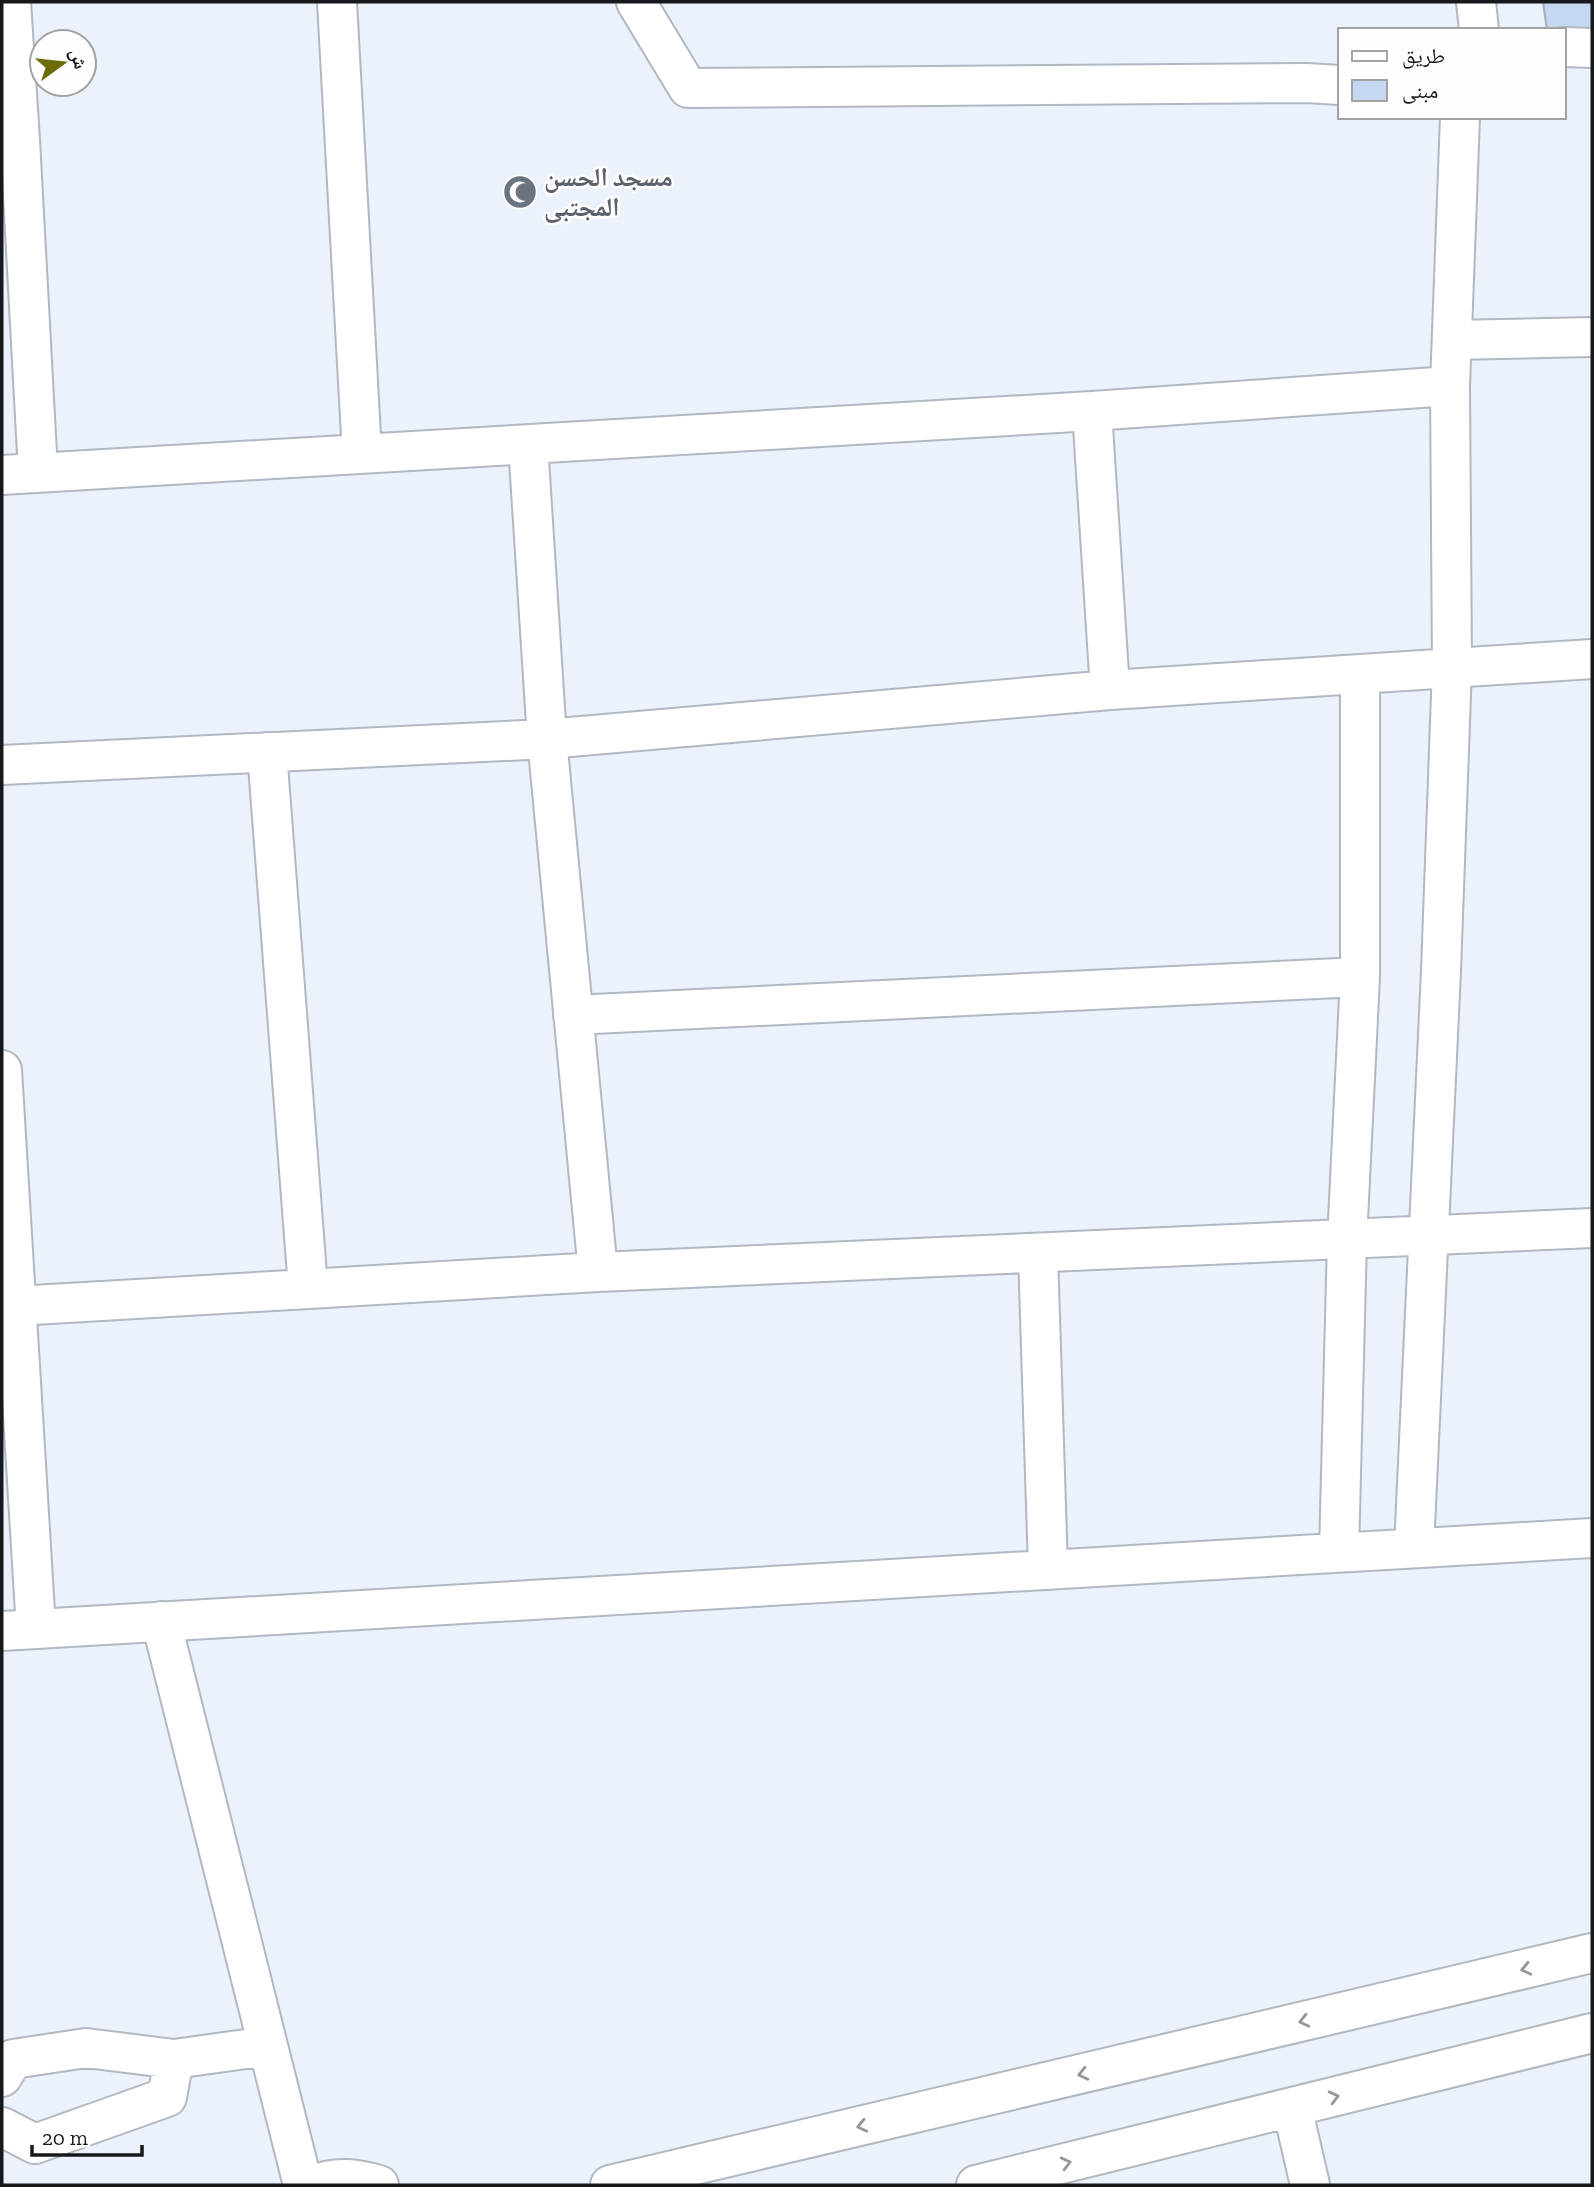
<svg xmlns="http://www.w3.org/2000/svg" width="1594" height="2187" font-family="'Zilla Slab','Noto Naskh Arabic',serif">
<rect width="100%" height="100%" fill="#ebf2fb"/>
<!-- building -->
<path fill="#c6d8f1" stroke="#a6acb5" stroke-width="2" d="M1543,2H1592V37L1564,30H1547Z"/>
<g fill="none" stroke-linecap="round" stroke-linejoin="round">
<!-- minor casing -->
<g stroke="#b2b8c1" stroke-width="42">
<path id="minor" d="M11,2L20,140L38,472
M337,2L362,454
M636,2L688,88L1306,83L1340,85
M1476,2L1479,30
M1564,47L1592,48
M1452,340L1592,337
M1092,411L1110,690
M528,444L547,739L598,1272
M2,475L1092,411L1450,386
M267,752L308,1288
M2,765L547,739L1110,690L1592,659
M573,1015L1360,977
M2,1070L36,1629
M1038,1253L1048,1570
M16,1306L598,1272L1592,1228
M1414,1548L1441,971L1452,667L1450,386L1460,117
M1339,1552L1347,1240L1360,977V674
M161,1621L303,2185
M2,1631L1592,1538
M2,2077L13,2059L86,2048L174,2059L268,2046
M1292,2107L1310,2185
M2,2127L35,2144L167,2097L174,2059
M313,2185C336,2176 356,2178 379,2185
M610,2185L1592,1953
M976,2185L1592,2033"/>
</g>
<!-- minor -->
<use href="#minor" stroke="#fff" stroke-width="38"/>
</g>
<!-- one-way arrows -->
<defs><path id="oneway-chevron" d="M-2-3.5L2.5 0L-2 3.5" fill="none" stroke-width="1.6" stroke-linecap="round" stroke-linejoin="round" transform="scale(1.75)"/></defs>
<g stroke="#969798">
<use href="#oneway-chevron" transform="translate(1526 1969) rotate(167)"/>
<use href="#oneway-chevron" transform="translate(1304 2021) rotate(167)"/>
<use href="#oneway-chevron" transform="translate(1083 2074) rotate(167)"/>
<use href="#oneway-chevron" transform="translate(1334 2097) rotate(-14)"/>
<use href="#oneway-chevron" transform="translate(862 2126) rotate(167)"/>
<use href="#oneway-chevron" transform="translate(1066 2163) rotate(-14)"/>
</g>
<!-- icons -->
<defs>
<g id="mosque-disc" transform="scale(1.75)"><circle r="9.5" fill="#6b7280" stroke="#fefefe"/><path d="M3.5-4.9A6 6 0 1 0 3.5 4.9A5 5 0 1 1 3.5-4.9Z" fill="#fff"/></g>
</defs>
<g fill-rule="evenodd">
<use href="#mosque-disc" x="520" y="192"/>
</g>
<g text-anchor="middle" dominant-baseline="central" stroke-width="5" stroke-linejoin="round" paint-order="stroke">
<!-- worship labels -->
<g font-size="26" font-weight="bold" fill="#5b616d" stroke="#fefefe" text-anchor="start">
<text x="544" y="177">مسجد الحسن<tspan x="544" dy="30">المجتبى</tspan></text>
</g>
</g>
<!-- border -->
<rect width="1594" height="2187" fill="none" stroke="#16181b" stroke-width="7"/>
<!-- legend -->
<rect x="1338" y="28" width="228" height="91" fill="#fefefe" stroke="#a1a2a3" stroke-width="2"/>
<rect x="1352" y="51" width="35" height="10" fill="#ffffff" stroke="#a1a2a3" stroke-width="2"/>
<text x="1402" y="63" font-size="21" fill="#16181b">طريق</text>
<rect x="1352" y="80" width="35" height="21" fill="#c6d8f1" stroke="#a1a2a3" stroke-width="2"/>
<text x="1402" y="98" font-size="21" fill="#16181b">مبنى</text>
<!-- north arrow -->
<g transform="translate(63 63) rotate(75)"><circle r="33" fill="#fefefe" stroke="#a1a2a3" stroke-width="2"/>
<path d="M0-5L12 26L0 18L-12 26Z" fill="#6c6b08"/>
<text y="-10" font-size="19" font-weight="bold" text-anchor="middle" fill="#16181b">ش</text>
</g>
<!-- scale -->
<path d="M32 2145v10h110v-10" fill="none" stroke="#16181b" stroke-width="3.5"/>
<text x="42" y="2145" font-size="21" fill="#16181b" stroke="#fefefe" stroke-width="5" paint-order="stroke">20 m</text>
</svg>
